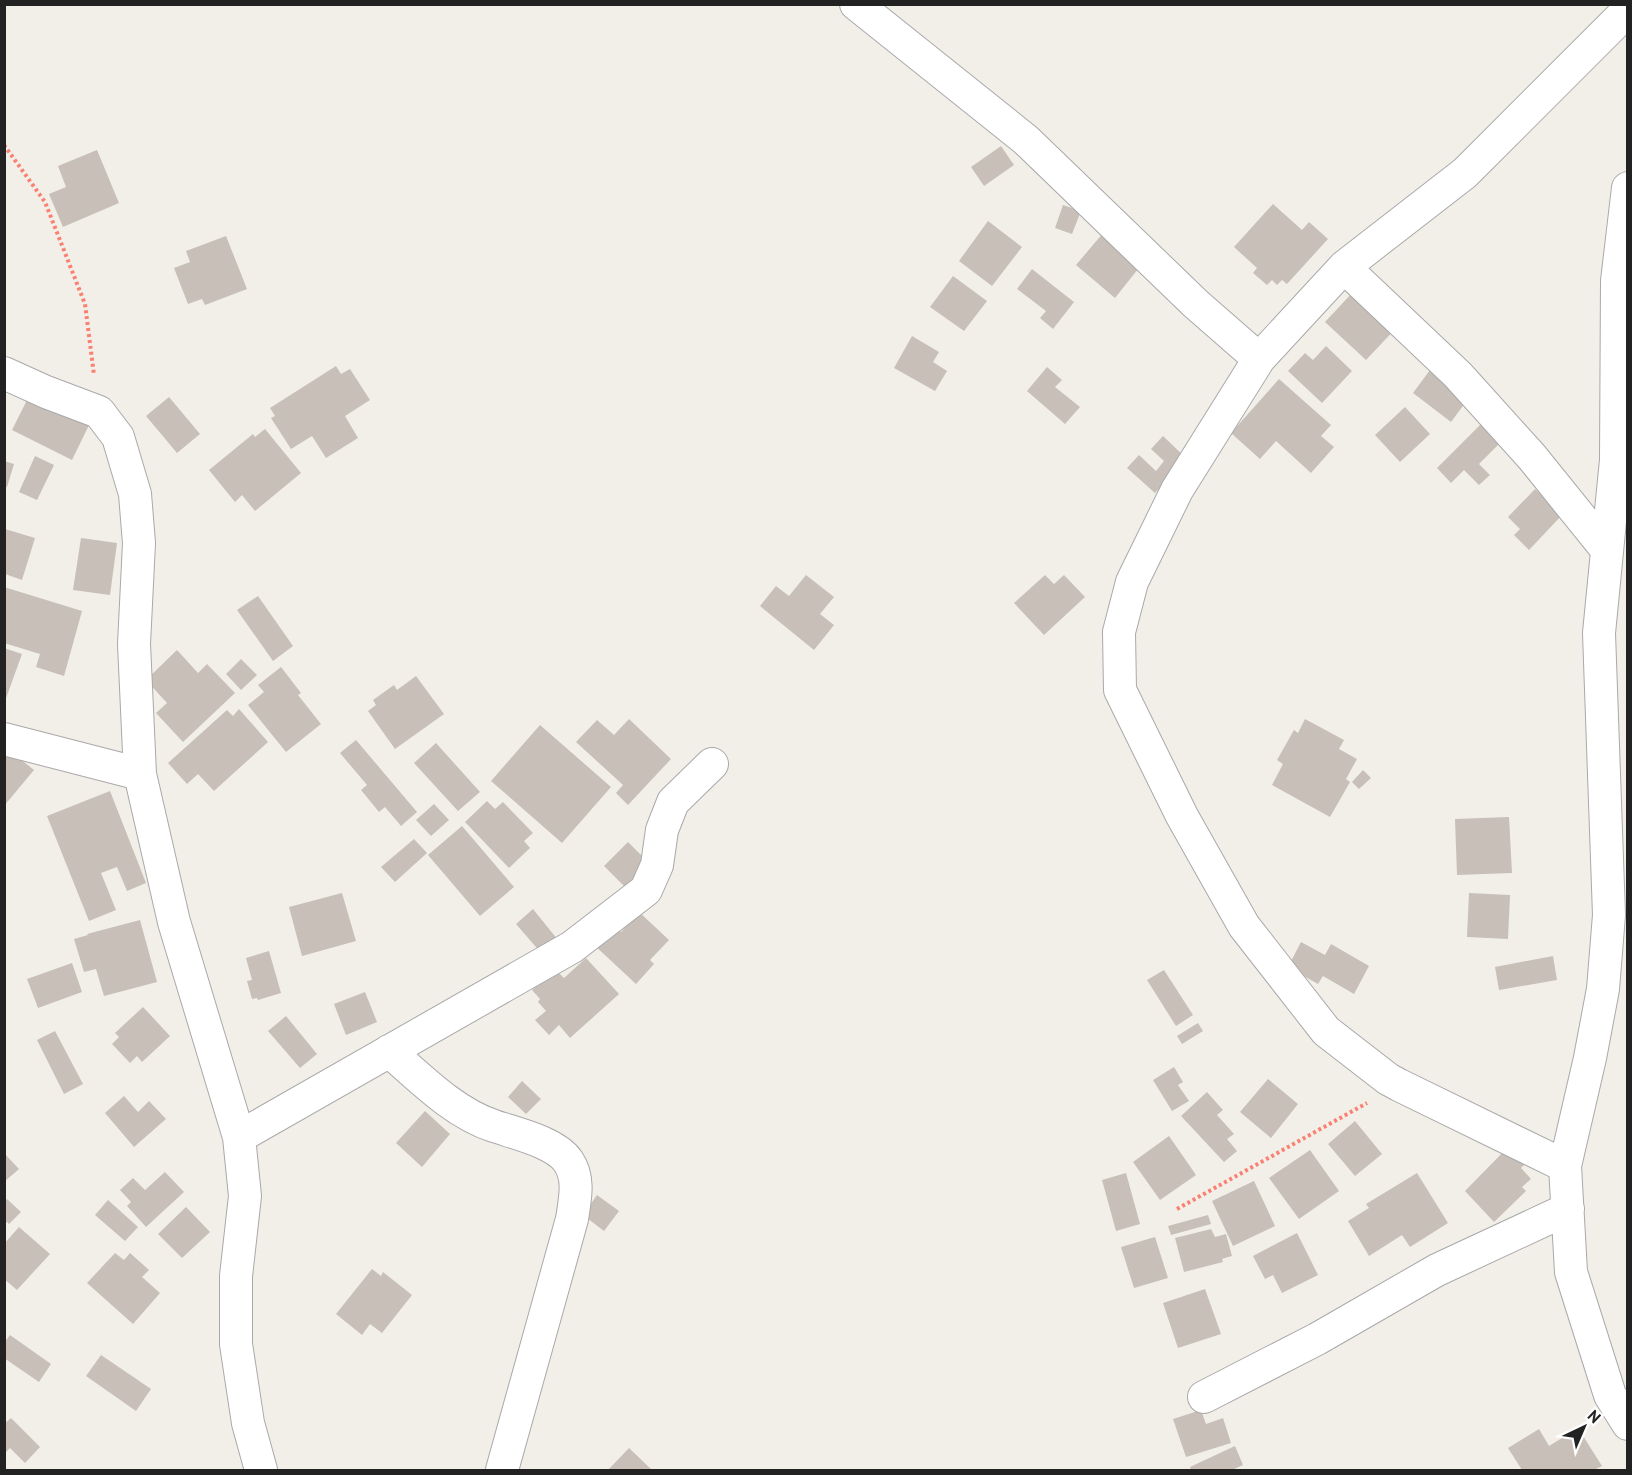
<svg xmlns="http://www.w3.org/2000/svg" width="1632" height="1475" font-family="'PT Sans',sans-serif">
<rect width="100%" height="100%" fill="#f2efe9"/>
<!-- building -->
<path fill="#c7bfb8" d="M1001,146L1014,165L984,186L971,167Z
M97,150L119,203L63,227L49,194L66,187L58,166Z
M1273,204L1302,230L1309,222L1328,239L1287,284L1282,280L1277,285L1272,280L1267,285L1253,273L1257,268L1234,247Z
M1063,205L1081,211L1072,234L1055,228Z
M988,221L1022,247L992,286L959,261Z
M1104,232L1142,264L1115,298L1076,265Z
M226,236L247,289L205,305L202,299L188,304L174,268L190,262L186,251Z
M1032,269L1074,302L1053,329L1040,318L1046,311L1017,289Z
M953,276L987,301L964,331L930,307Z
M1353,292L1399,325L1366,360L1325,322Z
M912,336L939,352L933,362L947,371L935,391L894,368Z
M1326,346L1352,371L1322,403L1288,371L1305,353L1313,360Z
M336,366L341,374L350,369L370,400L345,416L358,438L326,458L312,436L291,449L271,418L275,416L270,408Z
M1047,367L1062,380L1055,387L1080,407L1065,424L1027,391Z
M1430,370L1468,399L1451,422L1413,393Z
M1279,379L1331,425L1321,436L1334,447L1311,473L1276,441L1260,459L1231,433Z
M32,390L92,419L72,460L12,430Z
M169,397L200,434L177,453L146,416Z
M1405,407L1430,434L1400,462L1375,435Z
M1484,421L1503,440L1479,464L1490,475L1479,485L1464,470L1451,483L1437,468Z
M265,429L301,473L255,511L242,495L235,502L209,470L253,434L255,437Z
M1163,436L1187,459L1155,493L1127,468L1139,455L1156,471L1164,461L1151,449Z
M35,456L54,465L37,500L19,492Z
M4,461L14,464L7,487L4,486Z
M1535,489L1563,514L1529,550L1514,535L1520,529L1508,517Z
M5,529L35,538L22,580L5,574Z
M81,538L117,543L110,595L73,590Z
M806,575L834,597L820,614L834,625L814,650L760,606L776,586L789,596Z
M1045,575L1054,584L1064,575L1085,597L1044,635L1014,603Z
M4,587L82,611L64,676L36,667L40,654L4,643Z
M258,596L293,646L273,661L237,610Z
M4,648L22,654L5,701H4Z
M177,650L198,673L207,664L235,693L183,742L156,713L167,703L146,680Z
M241,659L257,675L241,690L226,674Z
M281,667L301,693L298,695L321,724L286,752L248,705L264,692L258,685Z
M416,676L444,714L395,749L368,711L376,705L373,700L394,685L397,690Z
M239,709L268,742L214,791L198,774L187,784L168,763L227,710L233,716Z
M629,719L671,759L628,805L616,793L623,785L576,742L597,720L614,735Z
M1305,719L1344,740L1339,749L1357,759L1346,779L1350,782L1330,817L1272,785L1283,764L1277,760L1294,730L1298,733Z
M540,725L611,787L562,843L491,781Z
M356,740L417,812L401,826L385,807L379,812L361,790L367,785L340,753Z
M436,743L480,792L458,811L414,763Z
M4,746L34,770L4,806Z
M1363,770L1371,778L1359,789L1352,782Z
M110,791L146,883L127,891L117,867L101,873L116,910L89,921L47,816Z
M487,801L495,809L503,802L533,833L524,841L530,848L509,868L465,822Z
M434,804L449,820L431,836L416,820Z
M1509,817L1512,873L1457,875L1455,819Z
M462,826L514,887L480,916L428,855Z
M414,839L427,853L395,882L381,867Z
M628,842L654,868L630,892L604,866Z
M342,893L356,941L302,956L289,907Z
M1469,893L1510,895L1508,939L1467,937Z
M533,909L558,940L542,954L516,924Z
M639,912L669,940L650,960L654,964L636,984L593,944L612,924L621,932Z
M140,920L157,982L104,996L96,969L84,972L74,939L88,935L87,934Z
M1301,942L1325,955L1331,944L1369,966L1354,994L1323,976L1318,984L1288,967Z
M269,951L281,993L258,1000L257,998L252,999L247,981L252,980L246,958Z
M1553,956L1557,980L1499,990L1495,967Z
M586,958L619,994L570,1038L559,1025L549,1035L535,1020L546,1011L538,1002L540,999L532,990L555,969L564,978Z
M72,963L82,992L38,1008L27,979Z
M1164,970L1193,1015L1176,1026L1147,980Z
M365,992L377,1022L346,1035L334,1004Z
M143,1007L170,1036L142,1062L137,1056L130,1063L112,1044L119,1037L115,1033Z
M286,1016L317,1054L300,1068L268,1031Z
M1198,1023L1203,1031L1182,1044L1177,1036Z
M55,1031L83,1084L64,1094L37,1040Z
M1174,1067L1183,1082L1178,1085L1189,1101L1172,1111L1153,1080Z
M1268,1079L1298,1104L1271,1138L1240,1112Z
M522,1081L541,1099L526,1114L508,1097Z
M1207,1092L1223,1110L1217,1115L1234,1134L1227,1139L1237,1151L1224,1162L1181,1116Z
M124,1096L138,1112L149,1101L166,1119L134,1147L105,1113Z
M425,1111L450,1134L422,1167L396,1143Z
M1355,1121L1382,1154L1355,1176L1328,1144Z
M1169,1136L1196,1175L1160,1200L1133,1162Z
M1510,1145L1527,1162L1521,1168L1531,1179L1522,1187L1526,1191L1494,1222L1465,1191Z
M1310,1150L1339,1191L1299,1219L1269,1178Z
M4,1153L19,1169L4,1182Z
M165,1172L184,1192L146,1227L127,1206L131,1202L120,1190L133,1178L145,1190Z
M1126,1173L1140,1224L1116,1231L1102,1180Z
M1417,1173L1448,1223L1410,1247L1402,1235L1369,1256L1348,1221L1369,1208L1366,1204Z
M1254,1181L1275,1226L1233,1246L1212,1201Z
M597,1195L619,1211L604,1231L583,1215Z
M7,1199L21,1212L9,1224L7,1222L4,1224V1202Z
M108,1200L138,1227L125,1241L95,1215Z
M186,1207L210,1232L182,1258L158,1234Z
M1208,1215L1211,1224L1171,1235L1168,1226Z
M19,1227L50,1254L17,1290L4,1279V1244Z
M1211,1229L1215,1237L1226,1234L1232,1256L1222,1259L1223,1262L1184,1272L1175,1238Z
M1297,1233L1318,1275L1282,1293L1273,1275L1265,1279L1253,1256Z
M1155,1237L1168,1278L1134,1288L1121,1247Z
M115,1253L124,1260L130,1253L149,1270L142,1277L160,1293L133,1324L87,1283Z
M372,1269L381,1276L383,1272L412,1295L382,1333L370,1324L362,1335L336,1314Z
M1205,1289L1221,1334L1178,1348L1163,1303Z
M10,1335L51,1364L39,1382L4,1358V1343Z
M101,1355L151,1389L136,1411L86,1376Z
M1201,1410L1206,1424L1223,1418L1231,1443L1186,1457L1173,1419Z
M11,1418L40,1447L25,1463L10,1448L4,1454V1424Z
M1578,1428L1602,1466L1594,1470H1522L1508,1448L1539,1429L1549,1446Z
M1235,1446L1243,1465L1232,1470H1191L1190,1467Z
M629,1448L652,1470H608Z"/>
<g fill="none" stroke-linecap="round" stroke-linejoin="round">
<!-- minor casing -->
<g stroke="#a9a9a9" stroke-width="34">
<path id="minor" d="M856,4L1026,140L1196,304L1259,359
M1628,188L1617,281L1616,460L1599,633L1609,915L1603,989L1590,1058L1565,1166L1571,1272L1610,1395L1628,1424
M1344,267L1458,375L1532,457L1607,550
M4,373L46,392L99,412L118,437L135,494L139,543L134,644L140,774L174,922L239,1137L245,1196L236,1276V1344L248,1423L261,1470
M4,739L140,774
M389,1051C420,1078 454,1113 494,1126C514,1133 555,1142 568,1161C580,1178 575,1199 572,1219L502,1470
M239,1137L572,947L646,890L657,865L662,830L673,802L712,764
M1565,1166L1399,1085L1388,1079L1326,1031L1244,926L1182,816L1120,690L1119,632L1132,582L1177,490L1259,359L1344,267L1465,173L1628,10
M1204,1397L1317,1339L1437,1270L1568,1209"/>
</g>
<!-- path -->
<path stroke="#fa8072" stroke-width="4" stroke-dasharray="3 3" stroke-linecap="butt" d="M4,145L45,202L85,304L94,375
M1177,1209L1367,1103"/>
<!-- minor -->
<use href="#minor" stroke="#fff" stroke-width="32"/>
</g>
<!-- border -->
<rect width="1632" height="1475" fill="none" stroke="#222222" stroke-width="12"/>
<!-- north arrow -->
<g transform="translate(1584 1427) rotate(44)" stroke="#ffffff" stroke-width="4.5" paint-order="stroke">
<path d="M0-4.5L10 22L0 15L-10 22Z" fill="#222222"/>
<text y="-9" font-size="16" font-weight="bold" text-anchor="middle" fill="#222222">N</text>
</g>
</svg>
